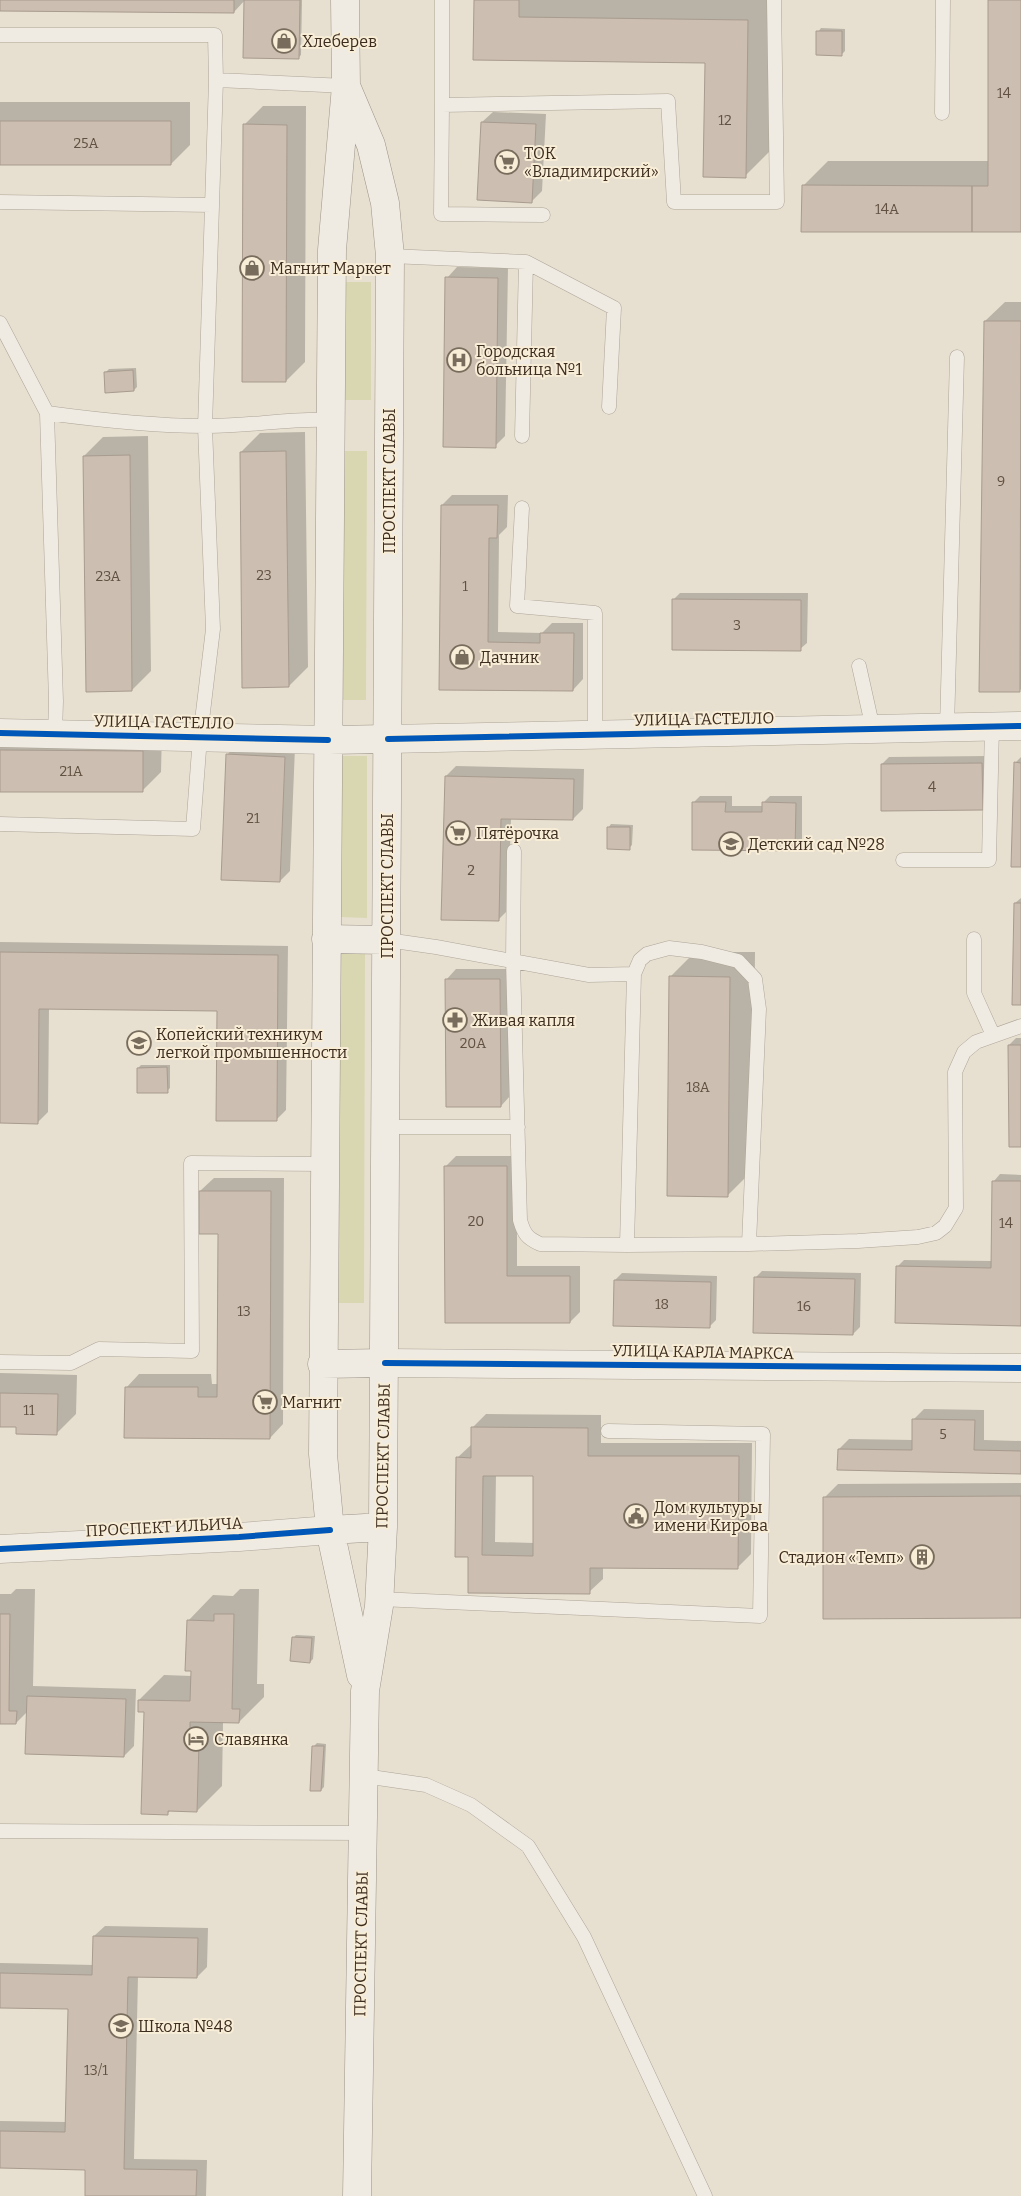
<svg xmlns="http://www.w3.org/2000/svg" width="1021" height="2196" font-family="Bitter,serif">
<rect width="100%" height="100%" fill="#e7e0d0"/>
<!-- green -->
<path fill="#d8d7b2" d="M344,282H371V400H344Z
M340,451H367L366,700H340Z
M339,756H367V918L339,917Z
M335,950H365L364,1303H334Z"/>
<!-- shadow -->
<path fill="#0003" fill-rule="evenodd" d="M0,0H245L234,12L0,9Z
M246,0H302L301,55L298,58Z
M475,0H773L770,151L745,176L706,62L474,59Z
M989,0H1021V231L803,186L828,161H989Z
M821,28L845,29V51L842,54L818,32Z
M0,102H190V145L171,164H0Z
M263,106H306L305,362L286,381L244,125Z
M493,112L546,114L542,191L532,201L482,122Z
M457,267L508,268L505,436L495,446L447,278Z
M1005,302H1021V689L1019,691L985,321Z
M136,368L137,387L134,390L106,372L109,369Z
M305,432L308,667L289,686L241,452L260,433Z
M148,436L151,671L132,690L84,456L103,437Z
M452,495H508L507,527L499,535L498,632L542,633L552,623H583V679L573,690L441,688L442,505Z
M680,593H808L807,643L800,649L674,599Z
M0,731L162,732L161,772L142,791L0,790Z
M237,744L295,747L290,871L280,881L227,755Z
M989,756V802L982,809L882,764L889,757Z
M1021,757V866L1015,763Z
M456,766L584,769L583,809L573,819L511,818L508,910L498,920L446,776Z
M700,796H732V806H763V803L770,796H802V843L795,850L694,802Z
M611,824L633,825L632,845L629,848L608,828Z
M1021,898V1003L1015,903Z
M0,942L288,946L286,1110L276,1120L218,1010L49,1008L48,1112L38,1122H0Z
M695,952H755L753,1170L727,1196L670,977Z
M456,969H510L511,1095L501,1106L446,980Z
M1016,1038H1021V1146L1009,1045Z
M141,1065H170V1088L167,1091L138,1068Z
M456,1156H517V1266H580V1312L570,1322H446V1166Z
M1000,1174L1021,1175V1324L898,1266L904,1260L992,1261L994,1181Z
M214,1178H284L283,1424L270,1438L126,1388L139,1374H211L212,1384H219V1233L200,1191Z
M762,1271L861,1273L860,1327L853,1334L755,1278Z
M622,1273L717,1276L716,1320L709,1327L615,1280Z
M0,1373L77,1375L76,1414L57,1433L18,1426H0Z
M924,1409L984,1410V1440L1021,1441V1473L839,1449L849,1439L913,1440L914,1419Z
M486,1414L601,1415V1443H752L751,1554L738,1567H603V1579L589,1592L469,1556L457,1458L472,1444V1428ZM496,1474L534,1475V1543L495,1542Z
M1021,1483V1617L824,1498L838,1484Z
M16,1589H35L33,1686L136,1689L134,1746L124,1756L27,1712L16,1723H0V1594H11Z
M240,1589H259L257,1684H264V1697L239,1722H223L222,1786L197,1811L171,1810L167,1814L145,1711L139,1700L164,1675L192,1676L188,1621L213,1595L233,1596Z
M296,1635L315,1636L313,1659L310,1662L293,1638Z
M317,1743L326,1744L324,1787L321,1790L314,1746Z
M105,1926L208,1928L207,1967L197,1977L138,1976L134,2159L207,2160L206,2196H86V2169L0,2167V2121L67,2122L69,2008L0,2007V1963L94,1965V1936Z"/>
<!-- building -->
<path fill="#ccbeb0" stroke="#a89b8f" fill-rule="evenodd" d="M0,0H234V13L0,11Z
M244,0H300L299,59L243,58Z
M474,0H519V17L748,20L746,178L703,177L705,63L473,60Z
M988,0H1021V232H972V186H988Z
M816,31H842V56L816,55Z
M0,121H171V165H0Z
M481,122L536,124L532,203L477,200Z
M243,124L287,125L286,382H242Z
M802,185L972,186V232H801Z
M445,277L498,278L496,448L443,447Z
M984,321H1021L1020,692H979Z
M133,370L134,391L105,393L104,372Z
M286,451L289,687L242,688L240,452Z
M130,455L132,691L86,692L83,456Z
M441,505H498L497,538H489L488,642L540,643V633H574L573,691L439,690Z
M672,599L801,600V651L672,650Z
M0,750L143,751V792H0Z
M226,754L285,757L280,882L221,880Z
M1014,762L1021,763V867H1011Z
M982,763L983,810L881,811V764Z
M445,776L574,779L573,820L501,819L499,921L441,920Z
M692,802H726L725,812H762V802L796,803L795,851L692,850Z
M607,827H630V850L607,849Z
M1014,903H1021V1005H1012Z
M0,952L278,955L277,1121H216L217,1011L39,1009L38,1124L0,1123Z
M669,976L730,977L728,1197L667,1196Z
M445,979H500L501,1107H446Z
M1008,1045H1021V1147H1009Z
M167,1067L168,1093H137V1068Z
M444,1166H507V1276H570V1323H445Z
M992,1181H1021V1326L895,1323L896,1266L991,1268Z
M199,1191H271L270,1439L124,1438L125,1387H198V1397H217L218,1234H199Z
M754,1277L855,1279L853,1335L753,1333Z
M614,1280L711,1282L710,1328L613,1326Z
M0,1393L58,1394L57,1435L16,1434V1427H0Z
M912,1419L975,1420L974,1450L1021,1451V1474L837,1470L838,1449L912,1450Z
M471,1427L588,1428V1456H739L738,1569L590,1568V1594L468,1593V1557H455L456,1457L471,1458ZM483,1476H533V1556L482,1555Z
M1021,1496V1618L823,1619V1497Z
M0,1614H10L9,1711H17L16,1724H0Z
M214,1614H234L232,1709H240L239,1723L190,1722V1742H199L197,1812L168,1811V1815L141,1814L144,1712H138V1700L190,1701L191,1671H185L187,1620L214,1621Z
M292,1637L312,1638L310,1663L290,1661Z
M27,1696L126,1699L124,1757L25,1754Z
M312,1746H324L321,1791H310Z
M93,1936L198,1938L197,1978L128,1977L124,2169L197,2170L196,2196H85V2170L0,2168V2131L65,2132L68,2009L0,2008V1973L92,1975Z"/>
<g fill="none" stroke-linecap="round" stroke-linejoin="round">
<!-- service casing -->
<g stroke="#ada598" stroke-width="15">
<path id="service" d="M442,0V105L668,101L674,202H777L774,0
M0,35H215L216,80L205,427L213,629L200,737L193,829L0,824
M216,80L346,86
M442,105L441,214L543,215
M942,113L943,0
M0,202L212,205
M390,256L526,262L614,308L609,407
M0,323L47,413C99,420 151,426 204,426C246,427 288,418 330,420
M47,413L56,701L55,734
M522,436L526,262
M522,508L517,606L595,613V735
M859,666L873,729
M947,728L957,357
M514,851L513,961L520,1220C524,1234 527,1238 540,1244L627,1245L749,1244L858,1241L918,1237L936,1233L945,1226L956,1208L955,1072L964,1052L976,1042L1021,1026
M903,860H989L992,726
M974,939V993L993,1035
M387,940L436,947L589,975L634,974
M386,1127H518
M627,1245L634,974L640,960L647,954L669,948L702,952L738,961L755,979L759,1009L749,1244
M0,1362L71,1363L99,1349L192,1351L191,1163L324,1164
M379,1599L760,1616L763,1434L608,1431
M364,1776L426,1785L471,1805L528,1846L584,1937L705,2196
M0,1831L363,1833"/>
</g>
<!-- minor casing -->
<g stroke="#ada598" stroke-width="29">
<path id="minor" d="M0,733L328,740
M388,739L1021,726"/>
</g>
<!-- tertiary casing -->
<g stroke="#ada598" stroke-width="29">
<path id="tertiary" d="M385,1363L1021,1368
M0,1549L239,1537L330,1530"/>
</g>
<!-- secondary casing -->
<g stroke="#9c9488" stroke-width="29">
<path id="secondary" d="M345,0L346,86L332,250L323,1454L330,1530L361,1675
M346,86L371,145L385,203L390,256L383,1527L379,1606L365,1691L357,2196
M328,740L388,739
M326,939L387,940
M322,1364L385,1363
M330,1530L383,1527"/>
</g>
<!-- service -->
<use href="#service" stroke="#efeae2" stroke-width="14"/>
<!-- minor -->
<use href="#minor" stroke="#efeae2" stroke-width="28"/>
<!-- tertiary -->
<use href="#tertiary" stroke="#efeae2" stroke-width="28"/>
<!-- secondary -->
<use href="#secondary" stroke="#efeae2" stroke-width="28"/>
<!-- cycleway casing -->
<g stroke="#f8edd6" stroke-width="9">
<path id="cycleway" d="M0,733L328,740
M388,739L1021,726
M385,1363L1021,1368
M0,1549L239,1537L330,1530"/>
</g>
<!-- cycleway -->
<use href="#cycleway" stroke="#0057b8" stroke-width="6"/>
</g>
<!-- icons -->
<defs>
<g id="shop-ring" transform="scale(1.25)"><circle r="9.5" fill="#f8edd6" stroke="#786c5d" stroke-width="1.5"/><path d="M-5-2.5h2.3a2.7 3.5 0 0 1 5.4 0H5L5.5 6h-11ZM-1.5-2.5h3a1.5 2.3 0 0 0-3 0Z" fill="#786c5d"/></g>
<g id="supermarket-ring" transform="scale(1.25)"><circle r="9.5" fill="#f8edd6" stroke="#786c5d" stroke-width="1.5"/><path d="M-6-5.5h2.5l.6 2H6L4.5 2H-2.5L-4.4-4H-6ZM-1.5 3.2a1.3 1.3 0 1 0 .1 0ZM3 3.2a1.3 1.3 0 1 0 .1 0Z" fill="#786c5d"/></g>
<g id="hospital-ring" transform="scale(1.25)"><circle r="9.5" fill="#f8edd6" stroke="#786c5d" stroke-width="1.5"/><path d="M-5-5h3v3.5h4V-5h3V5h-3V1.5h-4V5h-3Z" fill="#786c5d"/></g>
<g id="school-ring" transform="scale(1.25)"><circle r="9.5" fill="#f8edd6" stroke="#786c5d" stroke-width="1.5"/><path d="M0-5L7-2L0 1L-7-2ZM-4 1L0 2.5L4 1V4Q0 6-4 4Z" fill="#786c5d"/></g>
<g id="pharmacy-ring" transform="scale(1.25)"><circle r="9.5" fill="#f8edd6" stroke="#786c5d" stroke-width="1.5"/><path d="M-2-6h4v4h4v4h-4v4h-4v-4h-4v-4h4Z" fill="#786c5d"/></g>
<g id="university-ring" transform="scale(1.25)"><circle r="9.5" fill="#f8edd6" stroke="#786c5d" stroke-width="1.5"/><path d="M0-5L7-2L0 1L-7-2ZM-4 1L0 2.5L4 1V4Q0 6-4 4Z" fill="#786c5d"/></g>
<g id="civic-ring" transform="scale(1.25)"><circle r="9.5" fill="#f8edd6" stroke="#786c5d" stroke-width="1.5"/><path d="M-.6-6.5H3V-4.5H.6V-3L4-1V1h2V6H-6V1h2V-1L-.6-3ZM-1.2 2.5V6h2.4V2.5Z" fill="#786c5d"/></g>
<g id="building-ring" transform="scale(1.25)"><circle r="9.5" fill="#f8edd6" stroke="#786c5d" stroke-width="1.5"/><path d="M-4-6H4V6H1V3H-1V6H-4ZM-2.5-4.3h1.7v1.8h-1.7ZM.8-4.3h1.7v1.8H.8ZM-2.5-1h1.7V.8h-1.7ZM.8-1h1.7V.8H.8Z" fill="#786c5d"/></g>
<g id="hotel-ring" transform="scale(1.25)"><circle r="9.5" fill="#f8edd6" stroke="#786c5d" stroke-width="1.5"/><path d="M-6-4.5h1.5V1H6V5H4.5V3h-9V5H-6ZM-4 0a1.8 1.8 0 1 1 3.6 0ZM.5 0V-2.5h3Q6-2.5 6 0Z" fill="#786c5d"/></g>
</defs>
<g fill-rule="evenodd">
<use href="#shop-ring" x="284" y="41"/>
<use href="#supermarket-ring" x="507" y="162"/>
<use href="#shop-ring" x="252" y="268"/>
<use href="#hospital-ring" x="459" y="360"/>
<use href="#shop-ring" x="462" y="657"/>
<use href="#supermarket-ring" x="458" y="833"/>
<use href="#school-ring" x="731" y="844"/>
<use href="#pharmacy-ring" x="455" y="1020"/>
<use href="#university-ring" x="139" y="1043"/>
<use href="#supermarket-ring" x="265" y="1402"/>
<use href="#civic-ring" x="636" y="1516"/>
<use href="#building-ring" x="922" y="1557"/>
<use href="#hotel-ring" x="196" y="1739"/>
<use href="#school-ring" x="121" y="2026"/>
</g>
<g text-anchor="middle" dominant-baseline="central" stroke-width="4" stroke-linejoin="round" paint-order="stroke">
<!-- number labels -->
<g font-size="14" fill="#615143">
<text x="1004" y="93">14</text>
<text x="725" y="120">12</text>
<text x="86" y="143">25А</text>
<text x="887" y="209">14А</text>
<text x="1001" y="481">9</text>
<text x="264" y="575">23</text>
<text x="108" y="576">23А</text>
<text x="465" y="586">1</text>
<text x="737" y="625">3</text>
<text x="71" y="771">21А</text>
<text x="932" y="787">4</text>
<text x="253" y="818">21</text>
<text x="471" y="870">2</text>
<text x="473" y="1043">20А</text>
<text x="698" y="1087">18А</text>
<text x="476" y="1221">20</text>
<text x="1006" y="1223">14</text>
<text x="662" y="1304">18</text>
<text x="804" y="1306">16</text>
<text x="244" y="1311">13</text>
<text x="29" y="1410">11</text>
<text x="943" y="1434">5</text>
<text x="96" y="2070">13/1</text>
</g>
<!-- poi labels -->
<g font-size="16" fill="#3d2d1f" stroke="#f8edd6" text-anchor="start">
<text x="302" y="41">Хлеберев</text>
<text x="524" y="153">ТОК<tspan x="524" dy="18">«Владимирский»</tspan></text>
<text x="270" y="268">Магнит Маркет</text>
<text x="476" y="351">Городская<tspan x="476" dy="18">больница №1</tspan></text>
<text x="480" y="657">Дачник</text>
<text x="476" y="833">Пятёрочка</text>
<text x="748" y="844">Детский сад №28</text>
<text x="472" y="1020">Живая капля</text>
<text x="156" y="1034">Копейский техникум<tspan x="156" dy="18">легкой промышенности</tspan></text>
<text x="282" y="1402">Магнит</text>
<text x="654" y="1507">Дом культуры<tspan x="654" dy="18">имени Кирова</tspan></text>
<text x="904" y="1557" text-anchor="end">Стадион «Темп»</text>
<text x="214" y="1739">Славянка</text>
<text x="138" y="2026">Школа №48</text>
</g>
<!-- street labels -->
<g font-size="16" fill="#3d2d1f" stroke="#f8edd6">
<text transform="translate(389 481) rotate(-90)">ПРОСПЕКТ СЛАВЫ</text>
<text transform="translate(704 719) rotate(-1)">УЛИЦА ГАСТЕЛЛО</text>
<text transform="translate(164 722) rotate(1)">УЛИЦА ГАСТЕЛЛО</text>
<text transform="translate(387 886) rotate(-90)">ПРОСПЕКТ СЛАВЫ</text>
<text transform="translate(703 1352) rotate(1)">УЛИЦА КАРЛА МАРКСА</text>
<text transform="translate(383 1456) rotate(-89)">ПРОСПЕКТ СЛАВЫ</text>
<text transform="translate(164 1527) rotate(-3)">ПРОСПЕКТ ИЛЬИЧА</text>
<text transform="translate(361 1944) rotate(-89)">ПРОСПЕКТ СЛАВЫ</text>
</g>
</g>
</svg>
